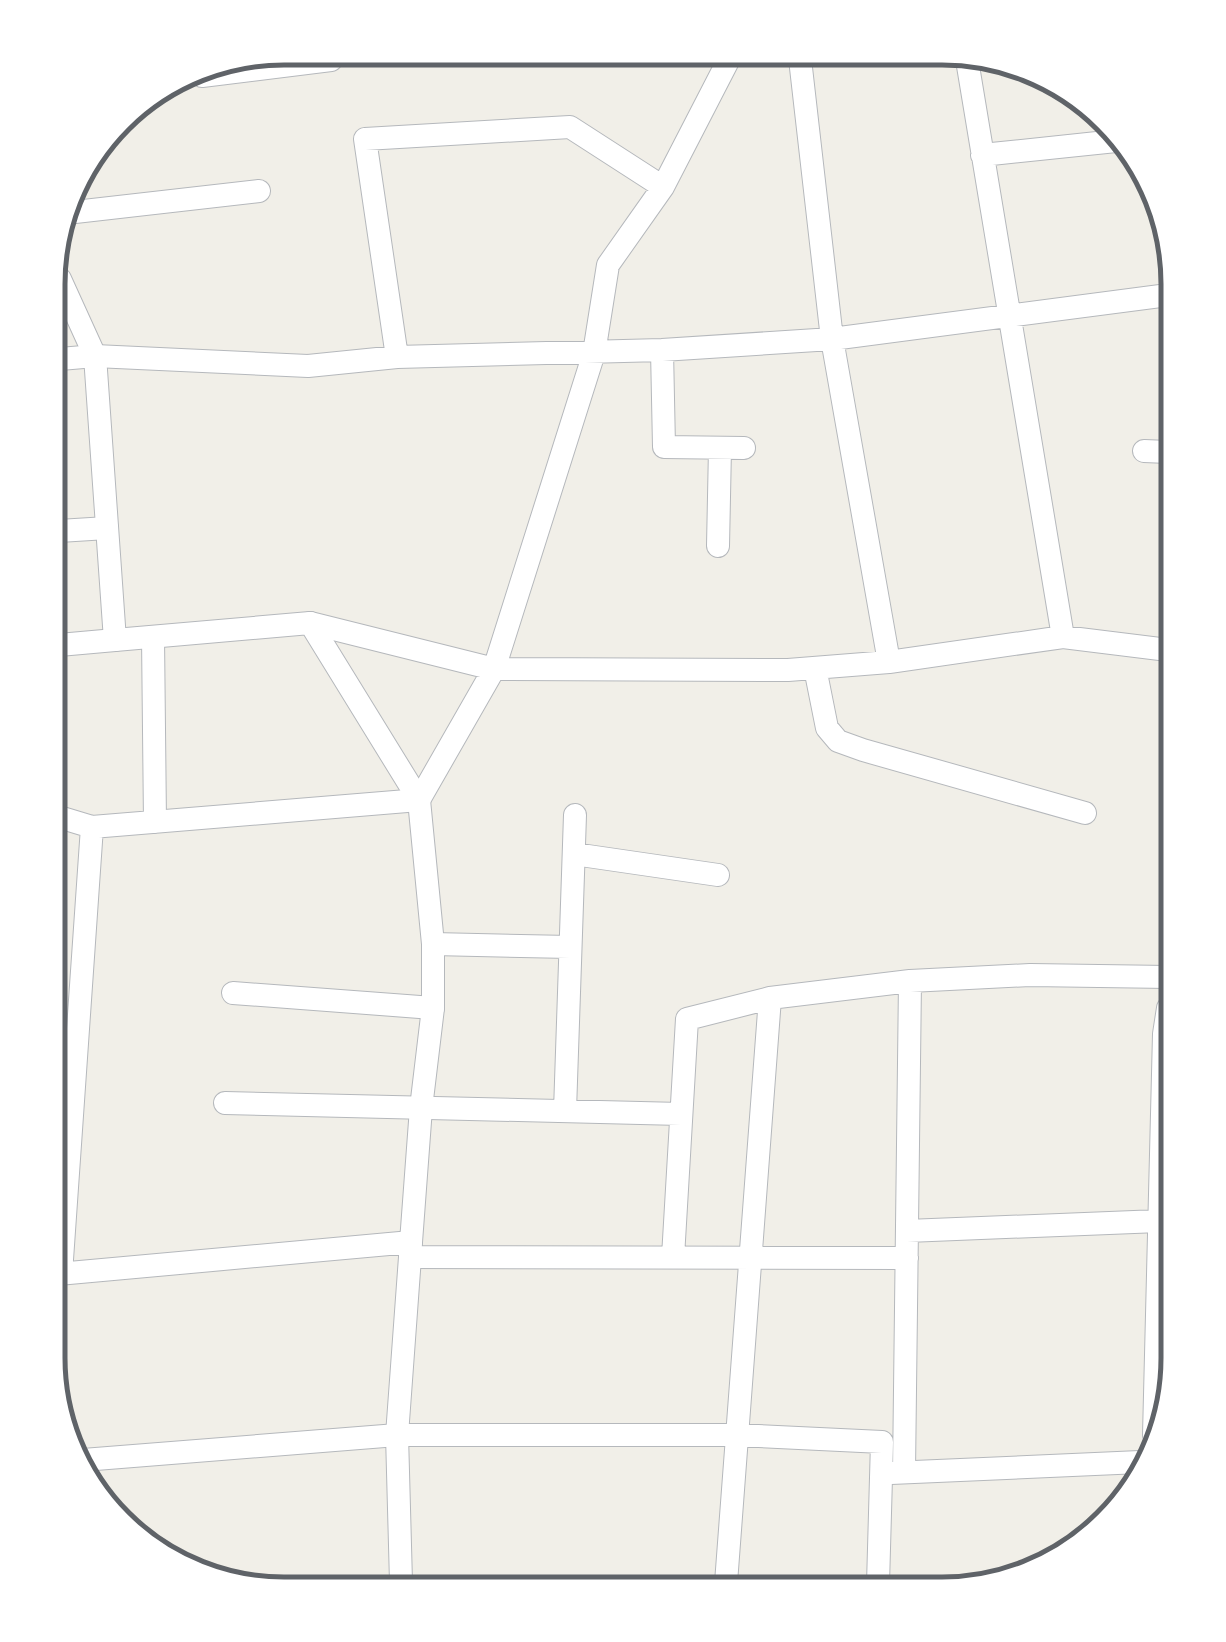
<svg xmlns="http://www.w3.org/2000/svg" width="1226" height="1642" font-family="'IBM Plex Sans',sans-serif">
<rect width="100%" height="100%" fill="#f1efe8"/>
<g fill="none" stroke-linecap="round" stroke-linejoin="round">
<!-- minor casing -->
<g stroke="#b5b8bc" stroke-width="24">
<path id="minor" d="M800,59L832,339L889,662
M967,60L1063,637
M202,76L331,60
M982,155L1116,141
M75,212L259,191
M662,350L664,447L744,448
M397,357L365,139L570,127L663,187
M60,359L95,356L308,366L397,357L662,350L832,339L1168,295
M1144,451L1168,452
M59,531L107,528
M718,546L720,448
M310,623L494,669L788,670L889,662L1063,637L1168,650
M153,637L155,822
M59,645L115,640
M815,668L827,728L838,741L863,750L1085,813
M59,817L92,827L419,800L494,669L594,353L608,265L663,187L729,59
M574,854L718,875
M433,944L570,947
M233,993L433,1008
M225,1103L681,1114
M565,1111L575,815
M907,1231L1159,1221
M673,1257L687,1019L770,998L910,981L1030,975L1168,977
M58,1274L411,1242L410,1257L907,1258
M61,1274L92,827
M1154,1435L1164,1034L1168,1008
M83,1460L397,1435H736L882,1442L878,1584
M904,1472L910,981
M891,1473L1140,1462
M726,1583L770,998"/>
</g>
<!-- tertiary casing -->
<g stroke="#b5b8bc" stroke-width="24">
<path id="tertiary" d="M60,279L95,356L115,640L310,623L419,800L433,944V1008L421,1108L411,1242
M401,1582L397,1435L410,1257"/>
</g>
<!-- minor -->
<use href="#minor" stroke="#fff" stroke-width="22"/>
<!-- tertiary -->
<use href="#tertiary" stroke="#fff" stroke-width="22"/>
</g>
<!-- crop -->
<path d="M0 0H1226V1642H0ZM284 65H942A219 219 0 0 1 1161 284V1358A219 219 0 0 1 942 1577H284A219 219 0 0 1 65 1358V284A219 219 0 0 1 284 65Z" fill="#fff" fill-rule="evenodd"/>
<path fill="none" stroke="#5f6368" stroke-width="5" d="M284 65H942A219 219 0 0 1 1161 284V1358A219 219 0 0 1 942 1577H284A219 219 0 0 1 65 1358V284A219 219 0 0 1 284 65Z"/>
</svg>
